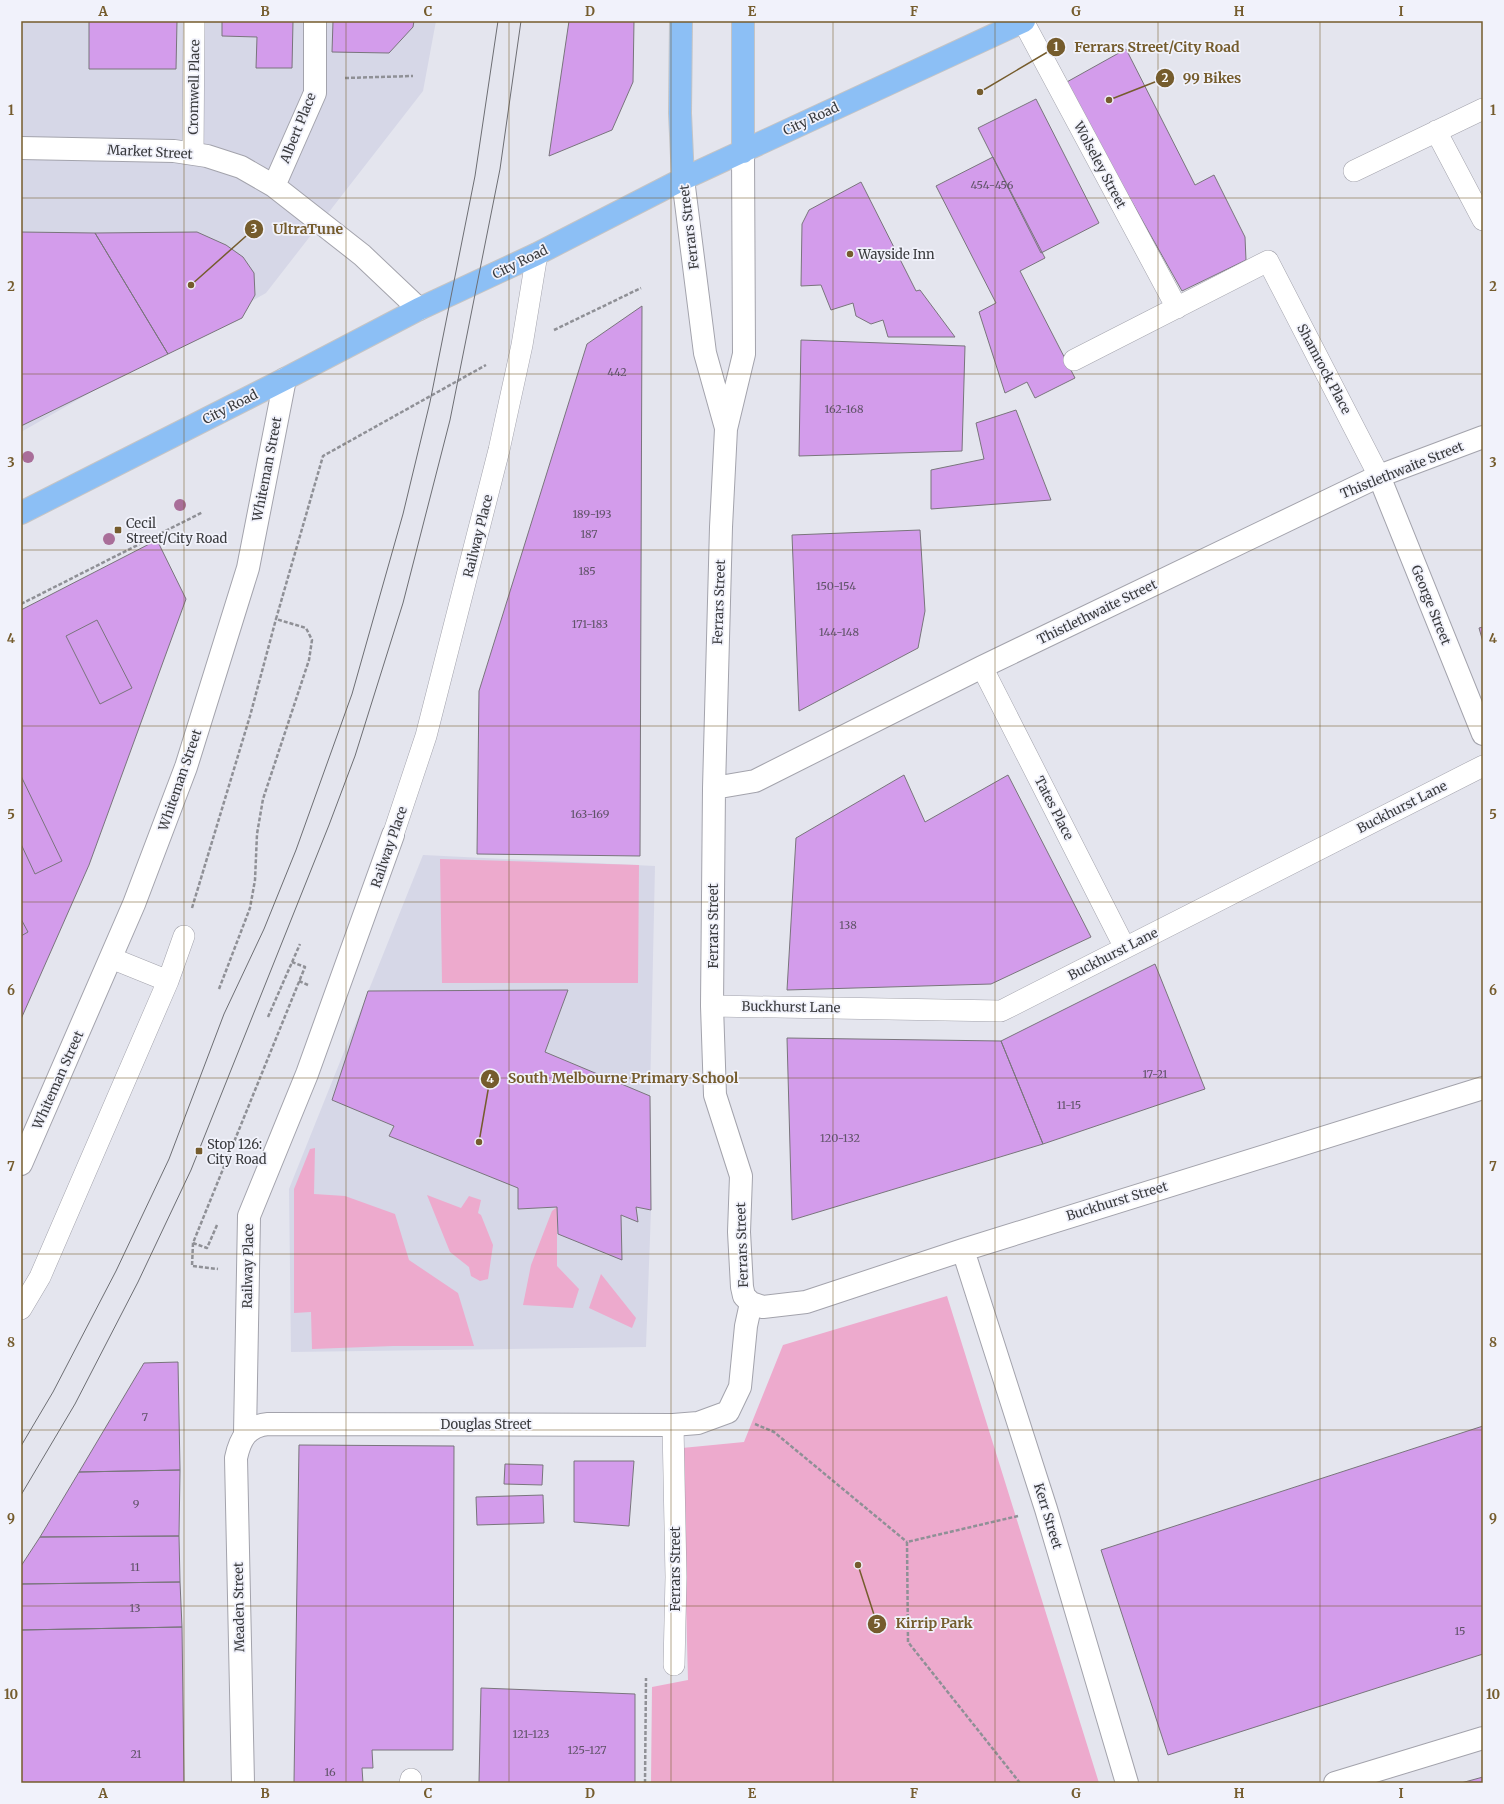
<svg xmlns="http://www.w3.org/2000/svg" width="1504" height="1804" font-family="Merriweather,serif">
<rect width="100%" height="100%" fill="#e4e5ee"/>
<!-- built -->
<path fill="#d6d7e7" d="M21,21H436L423,91L266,293L21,432Z
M423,855L655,866L650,1096L651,1210L646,1347L291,1352L289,1189Z"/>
<!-- green -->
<path fill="#edaacd" d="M440,859L639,865L638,983H442Z
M315,1148L314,1194L345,1196L395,1214L409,1260L458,1293L474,1346H393L312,1349L311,1312L294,1313V1189L310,1149Z
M427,1195L461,1208L469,1196L481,1200L478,1213L481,1215L493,1245L488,1279L480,1281L471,1276L469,1267L450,1252Z
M557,1207V1266L579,1289L573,1308L523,1305L531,1265L552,1211Z
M601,1274L636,1318L632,1328L589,1308Z
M947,1296L1099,1783H651L652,1687L688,1680L682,1448L744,1442L783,1345Z"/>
<!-- building -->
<path fill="#d39ceb" stroke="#79757c" d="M89,21H177L176,69H89Z
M222,21H293L292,68H256L257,37L222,36Z
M333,21H414L413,27L389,53L332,52Z
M569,21H634L633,82L612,130L549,156Z
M1126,49L1195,185L1214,175L1245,237L1246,260L1182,291L1065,83Z
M1036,99L1099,223L1041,253L978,128Z
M993,157L1045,258L1020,271L1075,378L1035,398L1027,382L1005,393L979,312L996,303L936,186Z
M861,182L916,291L920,290L955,337H888L883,320L871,324L856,316L853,303L831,310L821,285L801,286L802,224L809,210Z
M21,232L95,233L168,354L21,426Z
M197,232L226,245L243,257L254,273L255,295L242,318L168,354L95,233Z
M642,306L640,856L477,854L479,691L587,344Z
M801,340L965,346L962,451L799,456Z
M1016,410L1051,500L931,509V470L984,459L976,423Z
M920,530L925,611L918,648L799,711L792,535Z
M157,540L186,599L89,865L21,1019V610Z
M97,620L132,688L100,704L66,636Z
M1483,627V642L1479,628Z
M904,775L925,822L1008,775L1091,937L991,984L787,990L796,838Z
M21,776L62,861L35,874L21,844Z
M21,919L28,932L21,936Z
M1155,964L1205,1089L1043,1144L1001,1041Z
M568,990L545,1052L650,1096L651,1210L636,1207L638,1222L621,1215L622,1260L558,1234L557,1207L518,1209V1188L389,1136L394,1126L332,1100L368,991Z
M787,1038L1001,1041L1043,1144L792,1220Z
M178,1362L180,1470L79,1472L144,1363Z
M1483,1426V1654L1168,1755L1101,1550Z
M299,1445L454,1446L453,1750H372L373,1768H362L363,1783H294Z
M574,1461H634L629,1526L574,1522Z
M505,1464L543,1465L542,1485L504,1484Z
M180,1470L179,1536L40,1537L79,1472Z
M543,1495L544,1523L477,1525L476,1497Z
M179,1536L180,1582L21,1584V1566L40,1537Z
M180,1582L182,1627L21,1630V1584Z
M182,1627L184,1783H21V1630Z
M481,1688L635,1694V1783H479Z
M1483,1777V1783H1461Z"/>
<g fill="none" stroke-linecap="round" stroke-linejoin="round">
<!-- service casing -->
<g stroke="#a3a3ac" stroke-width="22">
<path id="service" d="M1023,21L1177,308
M1436,131L1483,220
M193,154L194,21
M1354,171L1483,109
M1074,360L1268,261L1379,476
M982,667L1125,948
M393,835L426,736L499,450L522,345L537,254
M111,958L168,981
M712,1006L1001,1011L1483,766
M21,1309L40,1277L168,981L184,936
M673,1425L676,1577L674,1665
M410,1783L411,1779"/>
</g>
<!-- pedestrian casing -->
<g stroke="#a3a3ac" stroke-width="24">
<path id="pedestrian" d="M245,1434L249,1216L307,1074L393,835"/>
</g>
<!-- minor casing -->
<g stroke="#a3a3ac" stroke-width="24">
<path id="minor" d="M21,148L174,151L207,156L241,167L274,186L362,255L419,309
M743,152L744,354L726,429L721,527L714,788L712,1006L715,1095L741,1176L739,1232L742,1287L744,1296L751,1303
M683,179L705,353L726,428
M274,186L315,93V21
M1379,476L1483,734
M714,788L755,781L982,667L1379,476L1483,437
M21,1164L134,904L186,767L248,568L285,379
M963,1250L1046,1509L1127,1783
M751,1303L763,1307L806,1302L963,1250L1483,1088
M243,1783L236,1458C240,1439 247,1426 268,1424L673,1425L698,1423L728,1412L740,1387L746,1326L751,1303
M1335,1783L1483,1738"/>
</g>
<!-- primary casing -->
<g stroke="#c4c4c5" stroke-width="24">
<path id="primary" d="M681,21L680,113L683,179
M743,152V21
M21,513L285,379L419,309L537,254L683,179L1024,21"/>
</g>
<!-- path -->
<path stroke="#8f9096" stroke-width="2.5" stroke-dasharray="4 2" stroke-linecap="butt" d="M345,78L413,76
M554,330L641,288
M21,604L203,512
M192,908L250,716L276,619
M299,981L308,985
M219,989L250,908L255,880L257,834L263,799L309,660L312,640L306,628L276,619L323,456L486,365
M268,1017L300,944
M217,1225L207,1248L193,1243L305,967L292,962
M193,1243L192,1266L218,1269
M755,1424L774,1432L907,1542
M1018,1516L907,1542L908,1642L1020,1783
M645,1783L646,1678"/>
<!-- service -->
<use href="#service" stroke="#fff" stroke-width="21"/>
<!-- pedestrian -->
<use href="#pedestrian" stroke="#fff" stroke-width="22"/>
<!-- minor -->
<use href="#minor" stroke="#fff" stroke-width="22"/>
<!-- primary -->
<use href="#primary" stroke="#8cbff5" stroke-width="22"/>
<!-- tram -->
<path stroke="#6d6e73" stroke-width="1" d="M21,1446L53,1392L116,1271L169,1159L224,1014L264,929L296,850L352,694L403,514L430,402L475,176L498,21
M21,1495L75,1404L138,1282L191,1170L329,825L355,756L403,603L450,420L500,169L521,21"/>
</g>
<!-- trees -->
<g fill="#a96e99">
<circle cx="28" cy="457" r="6"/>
<circle cx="180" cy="505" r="6"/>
<circle cx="109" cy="539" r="6"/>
</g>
<!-- grid -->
<path fill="none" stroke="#755c2d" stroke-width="1" stroke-opacity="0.55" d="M184,21V1783M346,21V1783M509,21V1783M671,21V1783M833,21V1783M995,21V1783M1158,21V1783M1320,21V1783M21,198H1483M21,374H1483M21,550H1483M21,726H1483M21,902H1483M21,1078H1483M21,1254H1483M21,1430H1483M21,1606H1483"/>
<!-- markers -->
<g fill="#755c2d" stroke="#f1f2fb" stroke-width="1.5">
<circle cx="850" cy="254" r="4"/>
<rect x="114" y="526" width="8" height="8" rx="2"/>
<rect x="195" y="1147" width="8" height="8" rx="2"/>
</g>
<g text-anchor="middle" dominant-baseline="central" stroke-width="3.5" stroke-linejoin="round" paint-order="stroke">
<!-- number labels -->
<g font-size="11" fill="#605369">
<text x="992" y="185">454-456</text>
<text x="617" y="372">442</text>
<text x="844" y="409">162-168</text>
<text x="592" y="514">189-193</text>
<text x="589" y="534">187</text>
<text x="587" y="571">185</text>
<text x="836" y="586">150-154</text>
<text x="590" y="624">171-183</text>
<text x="839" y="632">144-148</text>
<text x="590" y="814">163-169</text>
<text x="848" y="925">138</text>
<text x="1155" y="1074">17-21</text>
<text x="1069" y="1105">11-15</text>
<text x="840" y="1138">120-132</text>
<text x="145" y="1417">7</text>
<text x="136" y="1504">9</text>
<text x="135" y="1567">11</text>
<text x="135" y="1608">13</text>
<text x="1460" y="1631">15</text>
<text x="531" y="1734">121-123</text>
<text x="587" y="1750">125-127</text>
<text x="136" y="1754">21</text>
<text x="330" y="1772">16</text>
</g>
<!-- street labels -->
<g font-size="13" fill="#3a3b3e" stroke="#f1f2fb">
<text transform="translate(194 87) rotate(-89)">Cromwell Place</text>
<text transform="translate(811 119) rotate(-25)">City Road</text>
<text transform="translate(298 128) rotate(-68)">Albert Place</text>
<text transform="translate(150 152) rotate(3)">Market Street</text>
<text transform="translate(1100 165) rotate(62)">Wolseley Street</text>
<text transform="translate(689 227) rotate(-97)">Ferrars Street</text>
<text transform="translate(520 262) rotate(-26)">City Road</text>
<text transform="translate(1324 369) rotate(62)">Shamrock Place</text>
<text transform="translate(230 407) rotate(-27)">City Road</text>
<text transform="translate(267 469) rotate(-79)">Whiteman Street</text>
<text transform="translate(1402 470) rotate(-22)">Thistlethwaite Street</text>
<text transform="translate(478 536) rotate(-76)">Railway Place</text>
<text transform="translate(719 602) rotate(-88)">Ferrars Street</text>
<text transform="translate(1431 605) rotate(68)">George Street</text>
<text transform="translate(1097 612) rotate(-26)">Thistlethwaite Street</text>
<text transform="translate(180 780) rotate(-71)">Whiteman Street</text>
<text transform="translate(1402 807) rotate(-27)">Buckhurst Lane</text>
<text transform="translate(1054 808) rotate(63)">Tates Place</text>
<text transform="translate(389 847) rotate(-71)">Railway Place</text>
<text transform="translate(713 926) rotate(-90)">Ferrars Street</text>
<text transform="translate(1113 954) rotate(-27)">Buckhurst Lane</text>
<text transform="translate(791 1007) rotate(1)">Buckhurst Lane</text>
<text transform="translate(58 1080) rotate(-66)">Whiteman Street</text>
<text transform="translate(1117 1201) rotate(-17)">Buckhurst Street</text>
<text transform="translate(742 1245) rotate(-92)">Ferrars Street</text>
<text transform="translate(248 1266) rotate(-89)">Railway Place</text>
<text x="486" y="1424">Douglas Street</text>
<text transform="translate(1048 1516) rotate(73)">Kerr Street</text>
<text transform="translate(675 1569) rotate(-90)">Ferrars Street</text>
<text transform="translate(239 1607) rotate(-91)">Meaden Street</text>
</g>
<!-- poi labels -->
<g font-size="13" fill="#3a3b3e" stroke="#f1f2fb" text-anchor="start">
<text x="858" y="254">Wayside Inn</text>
<text x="126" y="523">Cecil<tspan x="126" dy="15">Street/City Road</tspan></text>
<text x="207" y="1144">Stop 126:<tspan x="207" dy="15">City Road</tspan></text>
</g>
</g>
<!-- callouts -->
<path fill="none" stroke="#755c2d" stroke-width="1.5" d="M980 92L1056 47M1109 100L1165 78M191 285L254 229M479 1142L490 1079M858 1565L877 1624"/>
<g fill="#755c2d" stroke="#f1f2fb" stroke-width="1.5">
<circle cx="980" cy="92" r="4"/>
<circle cx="1109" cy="100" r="4"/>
<circle cx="191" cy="285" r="4"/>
<circle cx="479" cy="1142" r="4"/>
<circle cx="858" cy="1565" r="4"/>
<circle cx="1056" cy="47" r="10"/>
<circle cx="1165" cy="78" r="10"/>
<circle cx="254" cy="229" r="10"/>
<circle cx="490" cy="1079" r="10"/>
<circle cx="877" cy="1624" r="10"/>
</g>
<g font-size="12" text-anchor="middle" font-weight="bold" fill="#fff">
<text x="1056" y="51">1</text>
<text x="1165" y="82">2</text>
<text x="254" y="233">3</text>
<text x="490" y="1083">4</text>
<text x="877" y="1628">5</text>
</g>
<g font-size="14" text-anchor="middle" font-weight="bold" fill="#755c2d" stroke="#f1f2fb" stroke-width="3.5" stroke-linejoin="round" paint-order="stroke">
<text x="1157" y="52">Ferrars Street/City Road</text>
<text x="1212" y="83">99 Bikes</text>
<text x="308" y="234">UltraTune</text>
<text x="623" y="1083">South Melbourne Primary School</text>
<text x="934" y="1628">Kirrip Park</text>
</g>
<!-- border -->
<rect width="1504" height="1804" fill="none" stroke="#f1f2fb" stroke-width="44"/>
<rect x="22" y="22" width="1460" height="1760" fill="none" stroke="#755c2d" stroke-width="1.5"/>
<g font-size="13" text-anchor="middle" font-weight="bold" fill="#755c2d">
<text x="103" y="16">A</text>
<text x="265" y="16">B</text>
<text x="428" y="16">C</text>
<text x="590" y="16">D</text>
<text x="752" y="16">E</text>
<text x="914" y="16">F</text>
<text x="1076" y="16">G</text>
<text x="1239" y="16">H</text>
<text x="1401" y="16">I</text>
<text x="11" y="115">1</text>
<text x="1493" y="115">1</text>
<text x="11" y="291">2</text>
<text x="1493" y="291">2</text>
<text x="11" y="467">3</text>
<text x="1493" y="467">3</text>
<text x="11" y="643">4</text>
<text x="1493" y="643">4</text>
<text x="11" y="819">5</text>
<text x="1493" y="819">5</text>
<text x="11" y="995">6</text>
<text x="1493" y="995">6</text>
<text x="11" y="1171">7</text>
<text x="1493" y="1171">7</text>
<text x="11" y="1347">8</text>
<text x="1493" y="1347">8</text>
<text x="11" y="1523">9</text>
<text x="1493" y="1523">9</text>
<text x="11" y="1699">10</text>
<text x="1493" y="1699">10</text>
<text x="103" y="1798">A</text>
<text x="265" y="1798">B</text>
<text x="428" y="1798">C</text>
<text x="590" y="1798">D</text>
<text x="752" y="1798">E</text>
<text x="914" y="1798">F</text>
<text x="1076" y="1798">G</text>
<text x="1239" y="1798">H</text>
<text x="1401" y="1798">I</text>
</g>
</svg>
